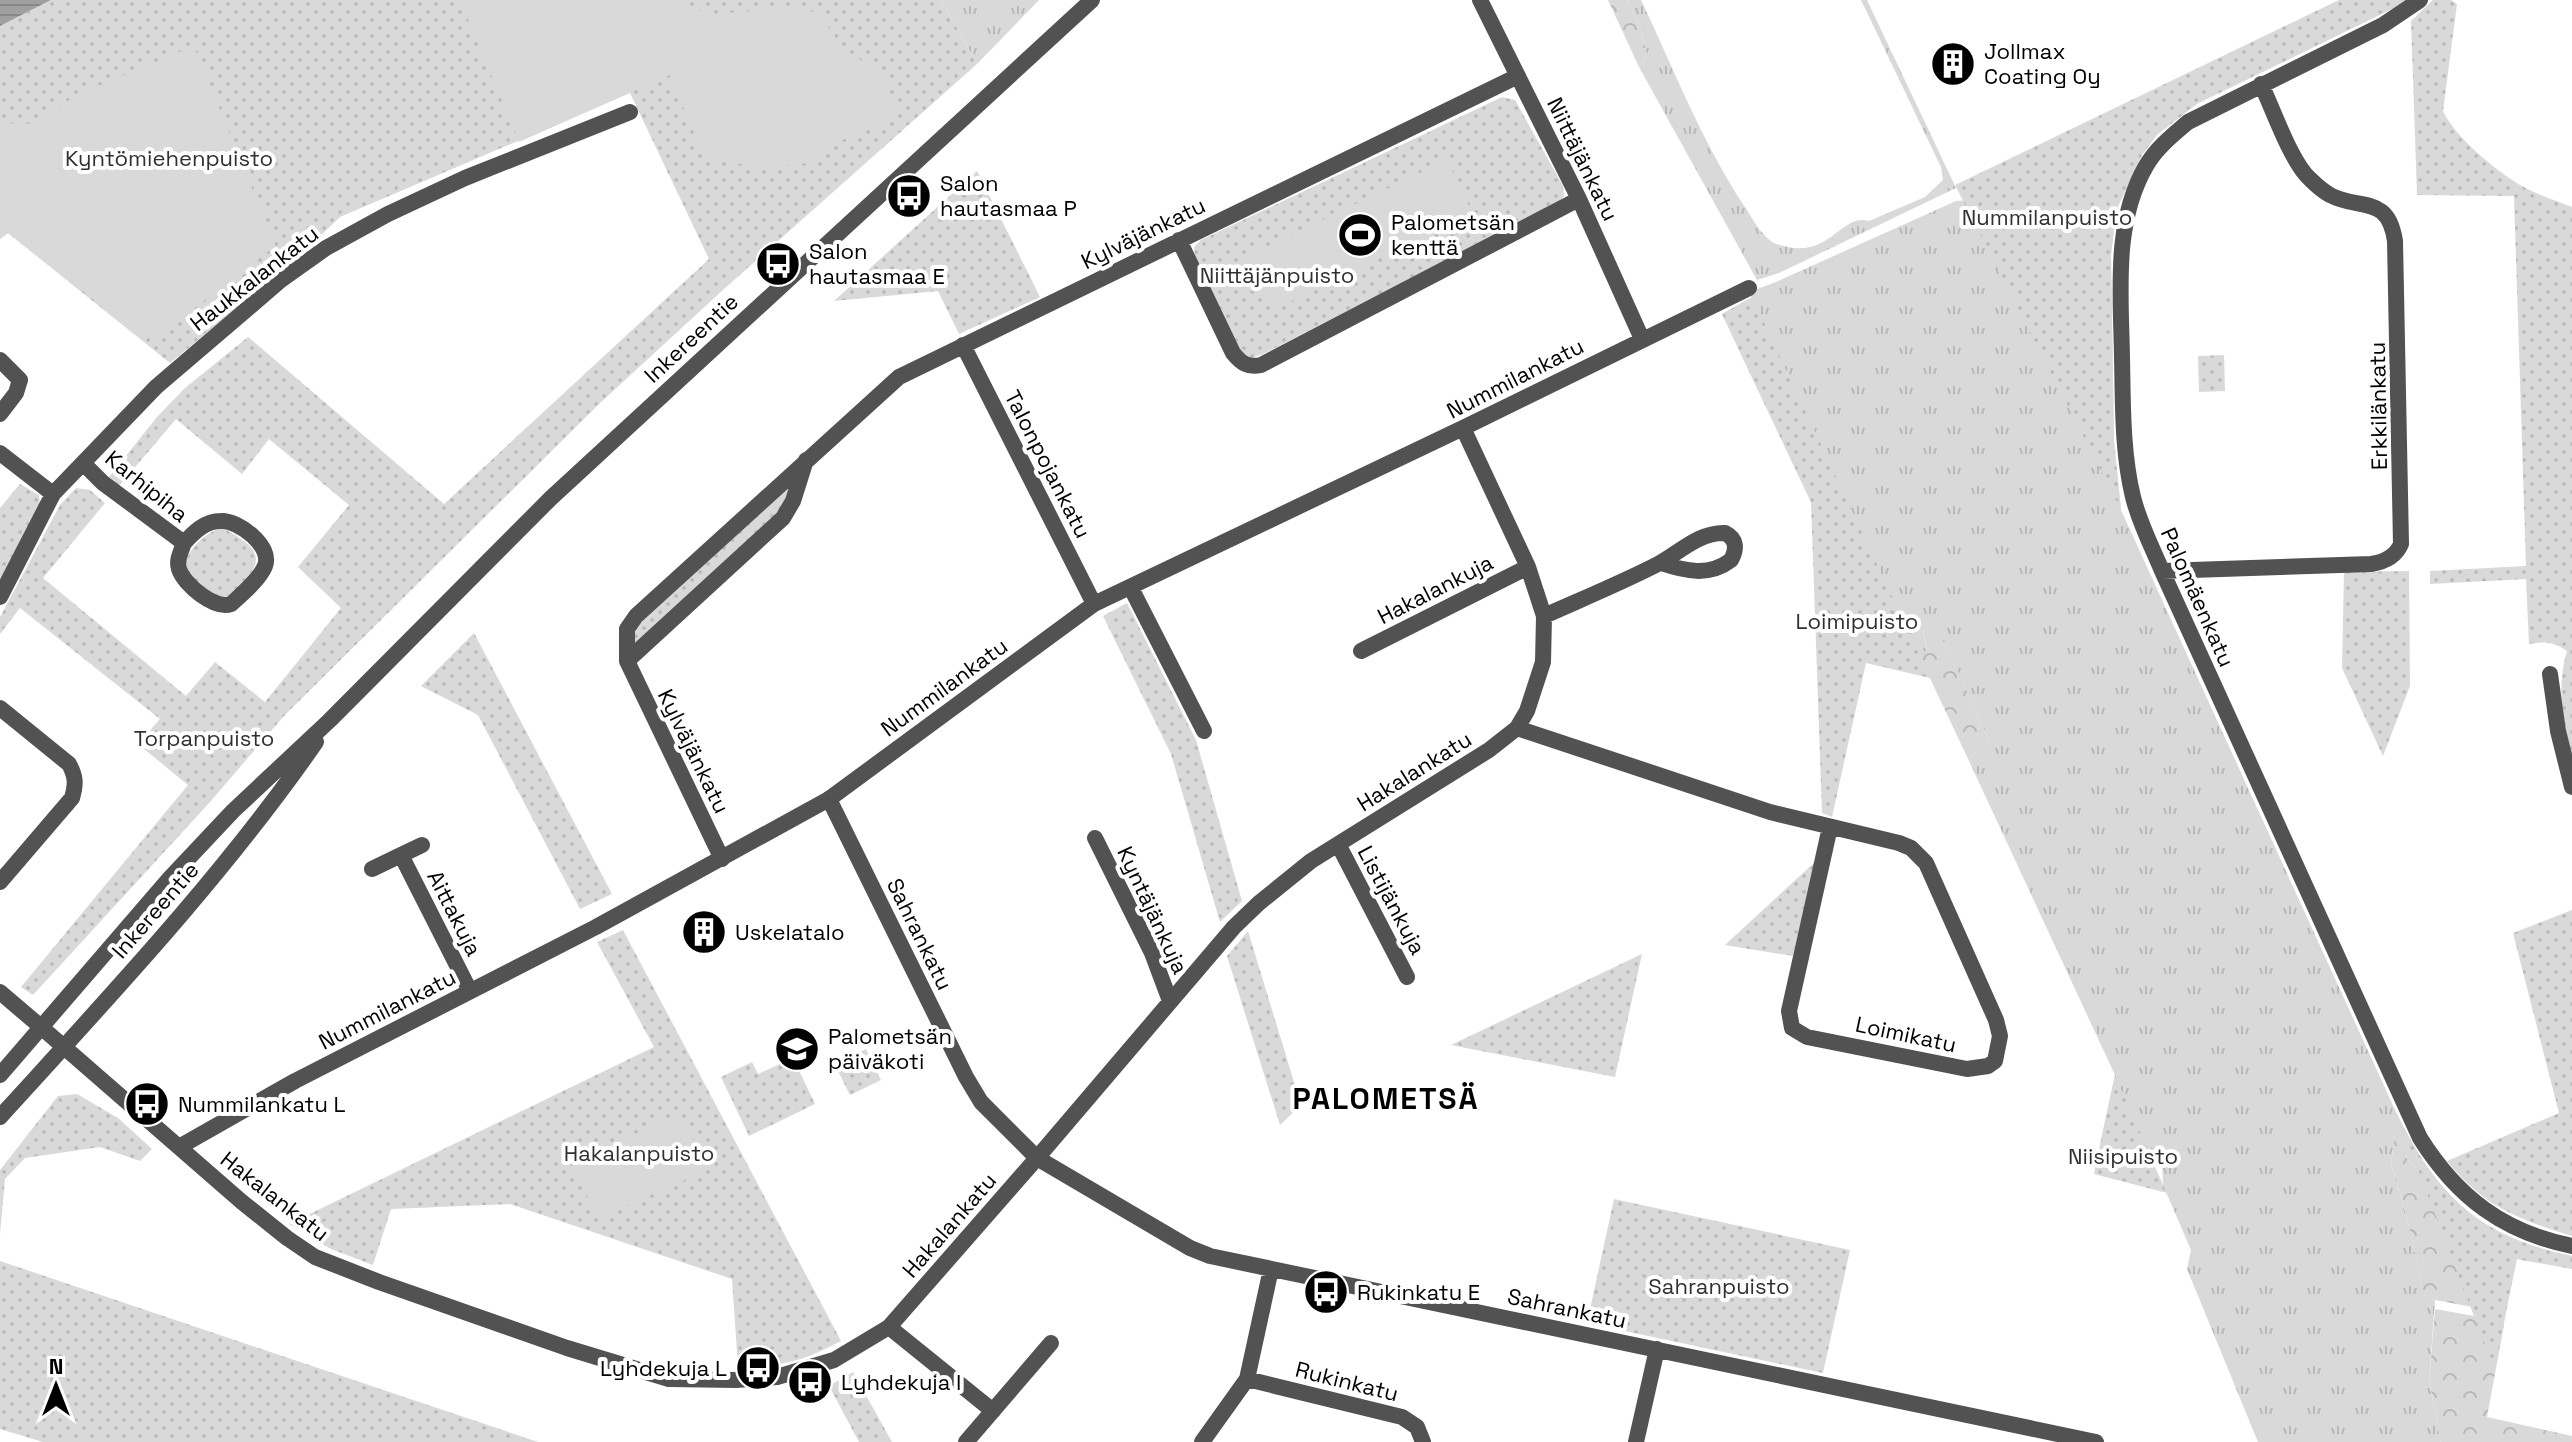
<svg xmlns="http://www.w3.org/2000/svg" width="2572" height="1442" font-family="'Space Grotesk',sans-serif">
<defs>
<pattern id="grass-tufts" width="24" height="20" patternUnits="userSpaceOnUse" patternTransform="scale(2)"><rect width="24" height="20" fill="#d9d9d9"/><path d="M3 7l-1-3M5 7V3M7 7l1-3M15 17l-1-3M17 17v-4M19 17l1-3" fill="none" stroke="#b8b8b8"/></pattern>
<pattern id="forest-crowns" width="20" height="18" patternUnits="userSpaceOnUse" patternTransform="scale(2)"><rect width="20" height="18" fill="#d9d9d9"/><path d="M2 6a3 3 0 1 1 6 0M12 15a3 3 0 1 1 6 0" fill="none" stroke="#b8b8b8"/></pattern>
<pattern id="park-dots" width="8" height="8" patternUnits="userSpaceOnUse" patternTransform="scale(2)"><rect width="8" height="8" fill="#d9d9d9"/><path d="M2 2h.1M6 6h.1" fill="none" stroke="#b8b8b8" stroke-width="1.8" stroke-linecap="round"/></pattern>
<pattern id="water-rules" width="6" height="5" patternUnits="userSpaceOnUse" patternTransform="scale(2)"><rect width="6" height="5" fill="#a0a0a0"/><path d="M0 2.5h6" fill="none" stroke="#888"/></pattern>
</defs>
<rect width="100%" height="100%" fill="#fff"/>
<!-- grass -->
<path fill="url(#grass-tufts)" d="M941,0H1039L977,64Z
M1627,0H1641C1674,69 1702,143 1745,207C1752,218 1760,233 1771,241C1774,244 1783,246 1788,247C1831,256 1842,213 1869,221L1925,197L1943,180L1941,167L1861,0H1867L1956,188L1779,273L1757,280L1639,67L1647,55L1640,28Z
M1971,200L2115,220L2111,255L2114,441L2121,510L2396,1112C2437,1196 2479,1237 2572,1256V1269L2504,1242L2431,1185L2407,1159L2404,1138L2395,1134L2391,1164L2407,1218L2425,1297L2435,1300L2429,1381L2441,1442H2258L2187,1269L2191,1250L2163,1185L2162,1160L2100,1144L2115,1075L1969,761L1979,743L1989,741L1937,625L1923,631L1927,651L1920,656L1930,678L1818,546L1811,502L1722,314L1751,298L1752,291L1776,282L1956,201Z"/>
<!-- forest -->
<path fill="url(#forest-crowns)" d="M1608,0H1627L1640,28L1647,55L1639,67Z
M1937,624L1989,741L1979,744L1969,761L1919,655L1927,650L1923,631Z
M2395,1134L2404,1137L2407,1159L2431,1185L2517,1259L2505,1317L2488,1310L2425,1298L2407,1218L2391,1164Z
M2435,1309L2491,1319L2504,1325L2487,1417L2572,1436V1442H2441L2429,1381Z"/>
<!-- park -->
<path fill="url(#park-dots)" d="M51,0H941L977,64L724,289L599,404L283,717L210,802L33,995L21,987L188,785L138,744L160,719L20,608L0,634V617L60,505L76,488L90,490L105,503L43,578L186,696L215,662L265,702L341,608L298,567L349,505L269,439L242,474L176,419L119,486L109,477L157,417L185,388L248,337L444,504L709,259L630,93L340,217L295,260L170,363L8,233L0,239V26Z
M2339,0H2406L2394,8L2197,104L2157,135L2142,155L2116,211L2111,255L2114,441L2121,510L1955,185Z
M2433,0H2451L2457,4L2443,111C2455,137 2495,170 2520,185C2535,194 2555,200 2572,207V757C2563,720 2556,688 2567,651C2554,642 2545,641 2529,644L2526,579L2430,584V571L2526,566L2514,196L2417,195L2411,21Z
M1502,97L1515,100L1563,186L1564,196L1559,202L1263,354L1251,358L1241,352L1195,256L1194,247L1201,240Z
M977,171L1040,297L959,334L938,291L834,301Z
M1752,297L1930,678L1866,663L1832,817L1822,813L1811,502L1722,314Z
M2224,355L2225,391L2199,392L2198,356Z
M807,458L793,501L627,661L636,616Z
M20,484L39,495L40,504L0,582V508Z
M219,529C227,529 234,534 241,539C262,553 259,566 243,583C225,601 217,603 198,584C193,579 188,575 186,569C182,554 206,532 219,529Z
M2409,571L2410,686L2383,756L2342,668L2344,572Z
M1127,603L1196,740L1242,901L1220,922L1171,754L1103,616Z
M474,633L612,894L580,909L478,715L421,686Z
M1815,862L1793,956L1725,945Z
M2572,910V1236C2518,1219 2484,1207 2447,1161L2559,1113L2513,933Z
M623,930L841,1341C801,1362 783,1366 738,1367L732,1279L510,1204L391,1209L373,1265L331,1249L289,1224L654,1047L597,942Z
M1248,931L1301,1105L1280,1125L1227,956Z
M1642,954L1615,1077L1451,1045Z
M866,1049L881,1080L850,1095L835,1065Z
M793,1058L815,1104L749,1136L721,1077L752,1062L758,1074Z
M2115,1075L2163,1185L2167,1193L2094,1174Z
M77,1094L118,1118L152,1149L140,1161L100,1147L25,1158L5,1179L0,1234V1170L58,1096Z
M2396,1112C2437,1196 2479,1237 2572,1256V1269L2516,1259L2495,1371Z
M1614,1199L1850,1250L1823,1373L1587,1323Z
M0,1261L538,1442H43L0,1429Z
M853,1372L892,1442H859L829,1386Z"/>
<!-- garden -->
<path fill="#d9d9d9" d="M460,0H674L708,14L798,8L819,13L847,54L879,68L897,109L892,121L840,141L817,162L767,168L704,158L670,75L519,142Z
M194,46L276,247L250,262L161,337L139,335L8,233L0,239V123L35,124L76,95Z
M1447,160L1473,214L1273,310L1247,256Z
M681,1113L707,1170L598,1219L572,1162Z"/>
<!-- water -->
<path fill="url(#water-rules)" d="M0,0H51L0,26Z"/>
<g fill="none" stroke-linecap="round" stroke-linejoin="round">
<!-- minor -->
<path stroke="#525252" stroke-width="16" d="M1480,0L1579,199L1642,339
M2420,0L2383,25L2188,122C2173,135 2156,148 2146,166C2113,223 2121,294 2122,357C2123,403 2122,452 2133,497C2139,522 2152,547 2162,571L2420,1138C2457,1197 2503,1232 2572,1246
M1179,240L1233,353C1241,363 1248,368 1261,365L1579,199
M963,345L1094,604
M0,360L20,380L16,393L0,414
M1463,428L1528,567L1544,616L1543,662L1527,711L1517,728L1489,750L1311,861L1259,903L1234,927L1037,1158L1190,1248L1210,1256L2096,1442
M0,453L53,494
M83,463L103,483L184,543C181,552 176,560 179,569C184,585 215,610 231,604C242,594 259,580 265,566C273,546 238,520 221,521C205,521 194,532 184,543
M2162,571L2371,564C2384,562 2396,556 2401,544L2395,241C2388,194 2360,211 2330,195C2323,191 2316,185 2310,179C2291,162 2273,109 2261,84
M1131,588L1204,731
M0,597L53,494L156,387L281,280L326,248L388,214L465,178L630,112
M1544,616C1582,599 1621,583 1658,564C1679,553 1699,532 1725,533C1737,539 1737,549 1731,560C1709,577 1685,571 1661,563
M1361,651L1528,567
M627,661L783,518L793,501L806,460
M2550,674L2558,731L2572,787
M0,708L69,764C76,777 76,784 72,798L0,882
M1517,728L1770,812L1899,843L1911,848L1926,863L1996,1020L2000,1036L1995,1061L1988,1066L1967,1069L1807,1037L1792,1028L1789,1011L1830,827
M829,799L1094,604L1463,428L1749,288
M1095,838L1152,953L1170,1001
M1338,844L1407,977
M401,855L422,845
M722,859L627,661V629L636,616L899,377L1518,76
M372,869L401,855L470,991
M0,992L41,1027
M889,1327L993,1411
M1247,1379L1402,1417L1417,1427L1423,1442
M966,1442L1051,1343
M1202,1442L1247,1379L1271,1269
M1636,1442L1657,1349"/>
<!-- tertiary -->
<path stroke="#525252" stroke-width="16" d="M41,1027L242,1202L287,1238L315,1257L379,1282L567,1348L669,1379L736,1380L777,1377L834,1360L889,1327L1037,1158L981,1102L966,1077L829,799L596,927L295,1081L179,1147
M0,1075L169,879L233,811L330,720L551,498L1092,0
M0,1117C110,996 223,876 316,742"/>
</g>
<!-- icons -->
<defs>
<g id="building-disc" transform="scale(2.3)"><circle r="9.5" fill="#000" stroke="#fff"/><path d="M-4-6H4V6H1V3H-1V6H-4ZM-2.5-4.3h1.7v1.8h-1.7ZM.8-4.3h1.7v1.8H.8ZM-2.5-1h1.7V.8h-1.7ZM.8-1h1.7V.8H.8Z" fill="#fff"/></g>
<g id="bus-disc" transform="scale(2.3)"><circle r="9.5" fill="#000" stroke="#fff"/><path d="M-5-6H5V4H4V6H2V4H-2V6H-4V4H-5ZM-3.5-4V0h7V-4ZM-3.5 1.2v1.5H-2V1.2ZM2 1.2v1.5H3.5V1.2Z" fill="#fff"/></g>
<g id="stadium-disc" transform="scale(2.3)"><circle r="9.5" fill="#000" stroke="#fff"/><path d="M0-5a6.5 5 0 1 0 0 10a6.5 5 0 1 0 0-10ZM-3.5-1.8h7v3.6h-7Z" fill="#fff"/></g>
<g id="school-disc" transform="scale(2.3)"><circle r="9.5" fill="#000" stroke="#fff"/><path d="M0-5L7-2L0 1L-7-2ZM-4 1L0 2.5L4 1V4Q0 6-4 4Z" fill="#fff"/></g>
</defs>
<g fill-rule="evenodd">
<use href="#building-disc" x="1953" y="64"/>
<use href="#bus-disc" x="909" y="196"/>
<use href="#stadium-disc" x="1360" y="235"/>
<use href="#bus-disc" x="778" y="264"/>
<use href="#building-disc" x="704" y="932"/>
<use href="#school-disc" x="797" y="1049"/>
<use href="#bus-disc" x="147" y="1104"/>
<use href="#bus-disc" x="1326" y="1292"/>
<use href="#bus-disc" x="758" y="1368"/>
<use href="#bus-disc" x="810" y="1382"/>
</g>
<g text-anchor="middle" dominant-baseline="central" stroke-width="8" stroke-linejoin="round" paint-order="stroke">
<!-- poi labels -->
<g font-size="22" fill="#000" stroke="#fff" text-anchor="start">
<text x="1984" y="51">Jollmax<tspan x="1984" dy="25">Coating Oy</tspan></text>
<text x="940" y="183">Salon<tspan x="940" dy="25">hautasmaa P</tspan></text>
<text x="1391" y="222">Palometsän<tspan x="1391" dy="25">kenttä</tspan></text>
<text x="809" y="251">Salon<tspan x="809" dy="25">hautasmaa E</tspan></text>
<text x="735" y="932">Uskelatalo</text>
<text x="828" y="1036">Palometsän<tspan x="828" dy="25">päiväkoti</tspan></text>
<text x="178" y="1104">Nummilankatu L</text>
<text x="1357" y="1292">Rukinkatu E</text>
<text x="727" y="1368" text-anchor="end">Lyhdekuja L</text>
<text x="841" y="1382">Lyhdekuja I</text>
</g>
<!-- park labels -->
<g font-size="22" fill="#303030" stroke="#fff">
<text x="169" y="158">Kyntömiehenpuisto</text>
<text x="2047" y="217">Nummilanpuisto</text>
<text x="1277" y="275">Niittäjänpuisto</text>
<text x="1857" y="621">Loimipuisto</text>
<text x="204" y="738">Torpanpuisto</text>
<text x="639" y="1153">Hakalanpuisto</text>
<text x="2123" y="1156">Niisipuisto</text>
<text x="1719" y="1286">Sahranpuisto</text>
</g>
<!-- street labels -->
<g font-size="22" fill="#000" stroke="#fff">
<text transform="translate(1583 159) rotate(64)">Niittäjänkatu</text>
<text transform="translate(1143 233) rotate(-26)">Kylväjänkatu</text>
<text transform="translate(254 278) rotate(-38)">Haukkalankatu</text>
<text transform="translate(691 338) rotate(-43)">Inkereentie</text>
<text transform="translate(1515 378) rotate(-27)">Nummilankatu</text>
<text transform="translate(2378 406) rotate(-91)">Erkkilänkatu</text>
<text transform="translate(1048 464) rotate(63)">Talonpojankatu</text>
<text transform="translate(147 486) rotate(39)">Karhipiha</text>
<text transform="translate(1435 589) rotate(-27)">Hakalankuja</text>
<text transform="translate(2198 597) rotate(66)">Palomäenkatu</text>
<text transform="translate(944 687) rotate(-36)">Nummilankatu</text>
<text transform="translate(694 751) rotate(64)">Kylväjänkatu</text>
<text transform="translate(1414 771) rotate(-32)">Hakalankatu</text>
<text transform="translate(1392 900) rotate(62)">Listijänkuja</text>
<text transform="translate(155 910) rotate(-49)">Inkereentie</text>
<text transform="translate(1153 910) rotate(65)">Kyntäjänkuja</text>
<text transform="translate(455 913) rotate(63)">Aittakuja</text>
<text transform="translate(920 934) rotate(64)">Sahrankatu</text>
<text transform="translate(387 1009) rotate(-27)">Nummilankatu</text>
<text transform="translate(1906 1034) rotate(12)">Loimikatu</text>
<text transform="translate(275 1196) rotate(38)">Hakalankatu</text>
<text transform="translate(949 1225) rotate(-49)">Hakalankatu</text>
<text transform="translate(1567 1308) rotate(12)">Sahrankatu</text>
<text transform="translate(1347 1381) rotate(14)">Rukinkatu</text>
</g>
<!-- district labels -->
<g font-size="30" font-weight="bold" letter-spacing="2" fill="#000" stroke="#fff">
<text x="1386" y="1098">PALOMETSÄ</text>
</g>
</g>
<!-- north arrow -->
<g transform="translate(56 1386)" stroke="#ffffff" stroke-width="6" paint-order="stroke">
<path d="M0-6L14 30L0 20L-14 30Z" fill="#000000"/>
<text y="-12" font-size="22" font-weight="bold" text-anchor="middle" fill="#000000">N</text>
</g>
</svg>
